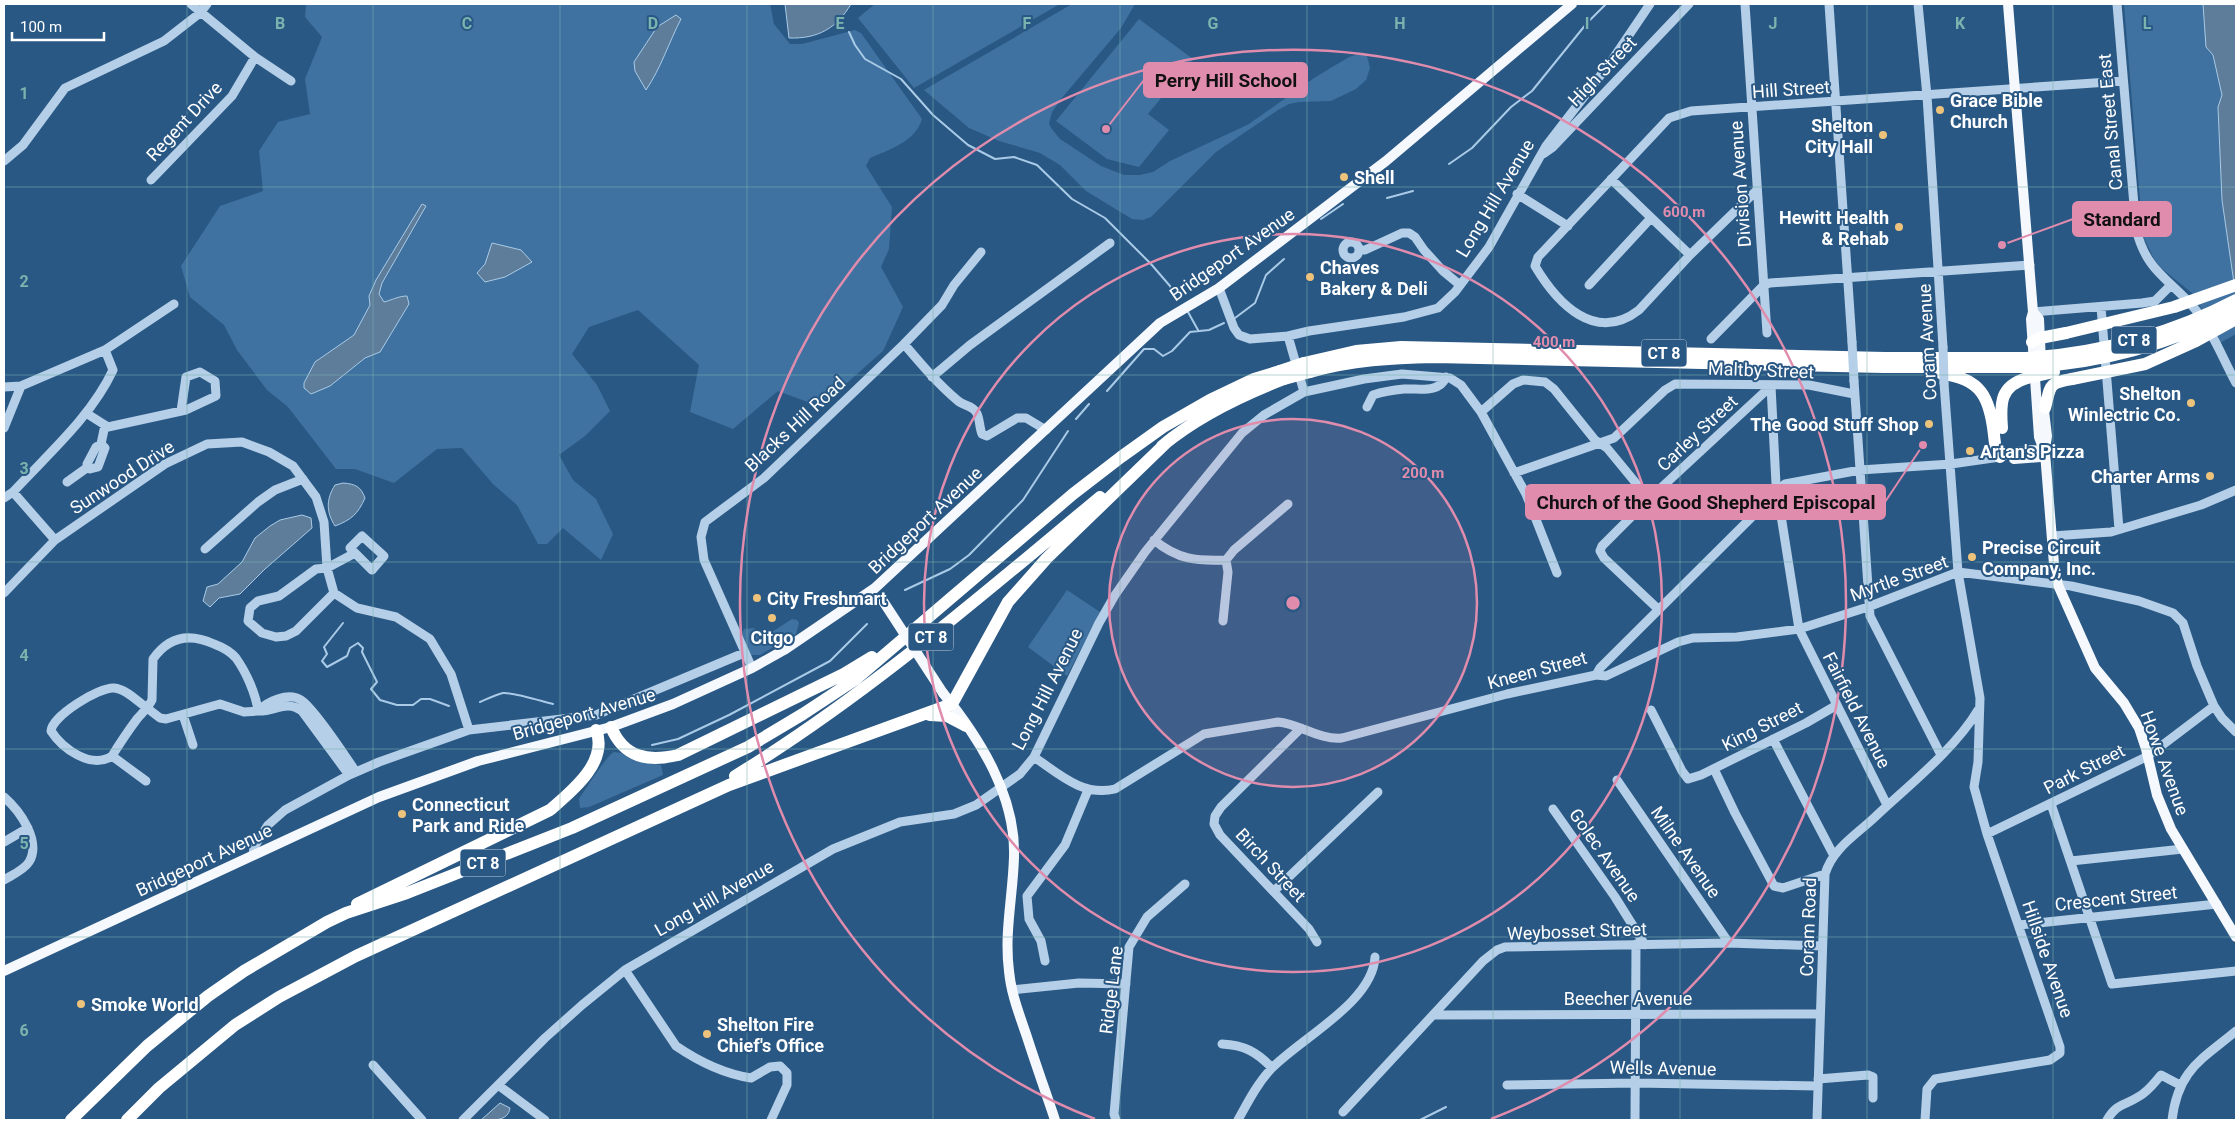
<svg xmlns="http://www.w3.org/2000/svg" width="2240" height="1124" font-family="Roboto,sans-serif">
<rect width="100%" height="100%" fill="#2a5884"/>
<!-- green -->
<path fill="#3f72a0" d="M306,4H770L774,24L790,44H802L855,30L861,33L922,119C916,141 889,150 870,158L866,166L892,207L889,249L881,267L903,307L883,351L830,398L813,404L778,391L733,429L690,412L699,365L638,310L589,327L572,354L597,385L610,411L585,436L559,455L573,480L596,499L613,534L601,560L563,528L547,544H538L517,505L493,484L462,448L437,449L394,483L355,469H336L288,407L267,390L237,350L224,325L190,297L181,266L220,206L263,191L259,151L278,122L310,114L305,79L322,37L305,17Z
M875,4H1060L914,88L858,18Z
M1072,4H1135L1121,28L1061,99L1052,112L1049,123L1051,128L1060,139L1101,166L1124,175H1140L1153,172L1170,161L1249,124L1314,78L1349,57L1363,53L1367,56L1370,68L1366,80L1356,89L1331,101L1299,102L1289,104L1278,110L1216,152L1151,217L1143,220L1132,219L1086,191L1060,165L1040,153L999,141L969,128L924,90Z
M2124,4H2203L2206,47L2213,55L2222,95L2218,107L2222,200L2236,297V334L2220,343L2218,336L2192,293L2161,268L2154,259L2143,236Z
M1139,19L1193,59L1148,114L1169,130L1139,167L1107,159L1056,121Z
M1067,590L1100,612L1067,676L1028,647Z
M792,619L797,620L799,623L796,634L760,655H751L741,635L744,629L754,628L764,637Z
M614,752L621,753L635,761L661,765L663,775L589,807L580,808L579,799C585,790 607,755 614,752Z"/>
<!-- water -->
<path fill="#5e7d9b" stroke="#a9cbe7" d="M785,4H851C837,28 818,39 789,38Z
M2203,4H2236V297L2222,200L2218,107L2222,95L2213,55L2206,47Z
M676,15L681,19C669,42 661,68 646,90L635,71L634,62L657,27Z
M422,204L426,206L382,283L379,294L384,302C392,300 399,296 407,296L409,304L380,352L365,358L330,386L311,394L304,388V383L315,362L354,335L370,305L369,296L376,280Z
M492,243L521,250L532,262L505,277L485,282L477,273L485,264Z
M343,483C356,484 361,487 365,498C358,514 351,520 335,526C326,512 326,499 335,485Z
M302,515L311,518L312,528L265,569L240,594L219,598L210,607L203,601L207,587L218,584L242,562L255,538L270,526L280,520Z
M500,1103L510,1108C508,1122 492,1120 481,1120Z"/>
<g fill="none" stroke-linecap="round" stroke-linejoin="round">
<!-- stream -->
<path stroke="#a9cbe7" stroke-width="2" d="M849,32L855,45L865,59L901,79L933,115L968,145L995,159L1014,157L1037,165L1072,199L1105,218L1151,264L1170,286L1173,296L1177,299
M1449,164L1472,148L1511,107L1532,91L1587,23L1606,4
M1387,198L1413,191
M1321,219L1343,204
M1188,312L1198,330
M1235,318L1255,303L1266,275L1284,259
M1107,391L1144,349H1154L1163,356L1172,351L1190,332L1209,330L1224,323
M1076,419L1089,404
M905,590L950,569L969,555L1023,500L1068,431
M343,623L324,647L327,654L322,661L327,667L347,656L350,648L358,643L363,648L362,652L377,682L371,689L380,700L397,705H413L421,699H430L449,706
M480,702C487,699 495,695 503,693C512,692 541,701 553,704
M652,745L678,739L729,715L830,661L867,624
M1420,1120L1446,1107"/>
<!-- minor -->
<path stroke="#b4cfe7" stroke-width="9" d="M191,4L255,57L291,81
M1745,4L1767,333
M1829,4L1852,342
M1918,4L1927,96L1943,347
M2117,4L2136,229C2147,273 2169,278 2195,309C2212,330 2223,359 2236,383
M1543,154L1553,147L1689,4
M4,161L23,145L65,88L164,41L200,13L207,4
M1611,179L1690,255
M151,180L232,96L255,57
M1757,190L1690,255L1639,310C1595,344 1557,303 1535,266L1538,257L1669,118L1691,111L2123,81
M1517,194L1568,226
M1343 250a8 8 0 1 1 16 0a8 8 0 1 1-16 0Z
M1359,250H1365L1402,233H1409L1415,237L1424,250L1443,271L1460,285
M1589,285L1651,218
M1219,288L1234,328L1239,335L1250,339L1288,336L1309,331L1404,317L1438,308L1455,292L1489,247L1546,146L1610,63L1650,4
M2101,307L2119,529
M2033,312L2142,303L2155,301L2170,286
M1288,336L1304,392
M1711,339L1764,285L1770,283L2030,265
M904,344L942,305L954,285L981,252
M932,377L970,345L1110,243
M1854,381L1870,616L1941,755
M1771,386L1776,484L1799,629L1887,805
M4,387L21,386L105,350L174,304
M1367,407L1373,395C1382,392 1393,390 1404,389C1418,388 1439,394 1446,377
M1481,412L1513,384L1523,380L1545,382L1554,389L1595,440L1607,448L1649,499
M86,413L108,427L186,410L216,396L215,381L200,372L186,377L181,411
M4,428L21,386
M101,444L105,448L98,467L90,469L87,464L96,447L101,444L105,425
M1514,473L1614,438L1665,390L1675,384L1809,385L1854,394
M67,482L88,467
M13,492L55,540
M4,498L13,492C48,454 91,417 113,370L105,350
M2052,536L2111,532L2201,505L2236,490
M1154,540C1178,560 1197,561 1226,560L1234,550L1288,504
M205,549L258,502L275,490L303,479
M4,593L55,540L165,464L207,444L242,442L269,452L293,466L316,497L324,522L327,568L334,593L357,608L396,617L430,639L451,674L469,730
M334,593L296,631L286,636L276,637L262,633L248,621L250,608L258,601L279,596L316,569L327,568L355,553L372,570L384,556L362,536L350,548L355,553
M1658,609L1604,558L1600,551L1602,546L1649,499L1771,386
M1223,621L1228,572L1226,560
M752,668L704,560L701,537L705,522L764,478L904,344C921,364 937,383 957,400C963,406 972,405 976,412C980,417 979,427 982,434L987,436L1017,418H1026L1046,430
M1596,675L1606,676L1678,642L1693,638L1737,637L1799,629L1868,607L1958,572L2071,586L2139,601L2173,613L2183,623L2197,666L2214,706L2222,718L2236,732
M147,708C137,701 126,689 114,688C99,687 52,716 51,731C62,748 91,770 112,756C120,743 128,731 137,719C142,713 148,708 152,700L153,659C169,636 190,633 214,644C222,647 230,651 236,658C246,672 256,694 258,711L244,712L220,704L166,719L160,718L147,708
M1651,710L1682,771L1688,779L1701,775L1806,723L1837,705
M258,711C268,701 288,692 301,700C314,708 346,757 356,772
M258,711C275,712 286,699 302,711L349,775
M183,715L193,745
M1301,728L1221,807L1215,816L1214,824L1220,835L1309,929L1317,942
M1773,739L1833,854
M112,756L146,781
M1034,757C1059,774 1083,797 1115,789L1204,734L1278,722C1300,724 1319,740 1342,738L1507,694L1596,675L1600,668L1785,484L1860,470L1951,464L2000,457
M1714,769L1735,813L1774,886L1783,888L1825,874
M1617,780L1729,943
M4,797C19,810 42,841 29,862C24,870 12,875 4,880
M2051,804L2112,984L2236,971
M1553,809L1615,897L1645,945
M1987,834L2148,756L2214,706
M4,842L28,828
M253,855L254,847L268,825L285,810L349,775L379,762L469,730L596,715L744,653
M2071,861L2183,849
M1274,891L1378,792
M2019,925L2217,904
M1045,961L1041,941L1029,919L1027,896L1065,845L1088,790
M625,970L676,1046C698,1061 725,1074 751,1078L770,1067L780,1066L787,1073V1085L771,1120
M1012,990L1079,983L1126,984
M1435,1015L1820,1014
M1222,1044C1244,1045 1257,1052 1272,1068
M373,1065L422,1120
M1818,1079L1868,1075L1873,1077V1098
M498,1085L545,1120
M1507,1085L1635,1083L1818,1086
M1343,1112L1483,961L1497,950L1505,947L1729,943L1822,946
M463,1120L545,1038L582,1005L625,970L833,849L900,822L954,814L976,805L1020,774L1034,757L1099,623L1115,595L1145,552L1242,433L1264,415L1304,392L1364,379L1402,374L1450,378L1461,385L1481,412L1526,494L1557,573
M1116,1120L1114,1114L1129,947L1147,917L1185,884
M1238,1120C1248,1102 1257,1084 1271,1069C1301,1038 1373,1002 1375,957
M1635,1120L1636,944
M1817,1120L1825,874C1833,848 1856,835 1875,817C1908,786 1955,749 1978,710
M1925,1120L1927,1089L1935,1079L2050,1060L2060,1053V1047L1987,834L1974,787L1978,762L1980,698L1958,572L1944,383
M2107,1120C2117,1103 2124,1106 2138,1097C2148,1092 2154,1083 2161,1075L2180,1085
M2172,1120C2178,1070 2201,1060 2236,1031"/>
<!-- major -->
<path stroke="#f5f9fe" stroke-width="10" d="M2008,4L2033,312L2031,319L2039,437L2045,453L2054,564L2058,585L2095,668L2124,703L2139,728L2146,749L2157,795L2171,829L2236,937
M2033,312L2039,319L2041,362
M2043,402L2047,436L2045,449
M2000,457C2008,452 2038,447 2045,453
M2014,459L2040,457L2045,453
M943,693C980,739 1016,796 1014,857C1013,895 1004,933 1009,971C1011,994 1020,1016 1027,1037C1036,1065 1046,1093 1055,1120
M4,971L379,797L478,761L611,727L673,704L752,668L784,650L875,588L1160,323L1219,288L1386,161L1572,4"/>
<!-- highway -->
<path stroke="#fff" stroke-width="12" d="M2032,342L2040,338L2066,333
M1304,363L1356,351L1401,347L1885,358H2026
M1310,372C1352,360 1392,358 1435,357L1884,367H2026
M1942,374C1981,378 1990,398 1994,435C1995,443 1995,451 2000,457
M2045,408C2051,386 2047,383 2072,379
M2002,428C2000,403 2000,386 2027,378
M1162,446C1198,416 1240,396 1284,379
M930,715L947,716L966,726
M611,727C624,758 648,762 678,755L844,674L872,657
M735,776C866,696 982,595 1100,497
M357,904L550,810C571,792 609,762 596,730
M71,1120L147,1046L208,996L244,971L327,922L346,913L407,893L572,828L748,747L803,714L856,679L1073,494L1121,457L1163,427L1210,400L1254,379L1280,371
M127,1120L159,1088L235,1025L279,997L356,956L729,785L952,704L1008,602L1047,558L1168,441"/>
<!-- minor-bridge -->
<path stroke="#b4cfe7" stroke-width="9" d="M1852,342L1854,381
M1943,347L1944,383"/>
<!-- major-bridge -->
<path stroke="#f5f9fe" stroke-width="10" d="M881,598L943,693"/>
<!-- highway-bridge -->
<path stroke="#fff" stroke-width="12" d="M2066,333L2174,307L2236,285
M2026,358C2099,353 2171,334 2236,300
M2026,367C2099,364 2171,343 2236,311
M1280,371L1304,363
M2027,378L2054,372
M1284,379L1310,372
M2072,379L2145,364L2196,341L2236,319"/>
</g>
<!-- grid -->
<path fill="none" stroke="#7bb4af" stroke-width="1" stroke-opacity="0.55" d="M187,4V1120M373,4V1120M560,4V1120M747,4V1120M933,4V1120M1120,4V1120M1307,4V1120M1493,4V1120M1680,4V1120M1867,4V1120M2053,4V1120M4,187H2236M4,375H2236M4,562H2236M4,749H2236M4,937H2236"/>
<!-- distance rings -->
<circle cx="1293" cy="603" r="184" fill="#e08cad" fill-opacity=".12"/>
<g fill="none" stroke="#e08cad" stroke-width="2.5">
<circle cx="1293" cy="603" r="184"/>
<circle cx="1293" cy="603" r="369"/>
<path d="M1095 1119A553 553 0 1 1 1491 1119"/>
</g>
<!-- markers -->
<g fill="#edc37c" stroke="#2a5884" stroke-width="2">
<circle cx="1940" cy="110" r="5"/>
<circle cx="1883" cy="135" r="5"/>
<circle cx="1344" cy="177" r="5"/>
<circle cx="1899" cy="227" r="5"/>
<circle cx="1310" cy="277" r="5"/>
<circle cx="2191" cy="403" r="5"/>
<circle cx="1929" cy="424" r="5"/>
<circle cx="1970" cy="451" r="5"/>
<circle cx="2210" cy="476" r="5"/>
<circle cx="1972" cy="557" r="5"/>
<circle cx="757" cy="598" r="5"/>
<circle cx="772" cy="618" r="5"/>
<circle cx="402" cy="814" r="5"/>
<circle cx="81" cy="1004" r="5"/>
<circle cx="707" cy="1034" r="5"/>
</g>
<g text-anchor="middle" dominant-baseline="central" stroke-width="4" stroke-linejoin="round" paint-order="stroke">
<!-- shield labels -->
<g fill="#2a5884" stroke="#bfcdda" stroke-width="1">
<rect x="2111.5" y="326.5" width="45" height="27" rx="4"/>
<rect x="1641.5" y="339.5" width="45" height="27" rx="4"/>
<rect x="908.5" y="623.5" width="45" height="27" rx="4"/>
<rect x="460.5" y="849.5" width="45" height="27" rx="4"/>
</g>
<g font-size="16" font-weight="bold" fill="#fff">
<text x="2134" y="340">CT 8</text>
<text x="1664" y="353">CT 8</text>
<text x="931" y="637">CT 8</text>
<text x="483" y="863">CT 8</text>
</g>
<!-- street labels -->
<g font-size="18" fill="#fff" stroke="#2a5884">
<text transform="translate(1602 71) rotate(-46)">High Street</text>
<text transform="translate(1791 89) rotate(-4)">Hill Street</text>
<text transform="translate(184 121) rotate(-47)">Regent Drive</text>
<text transform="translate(2110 122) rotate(-95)">Canal Street East</text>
<text transform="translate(1740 184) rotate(-94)">Division Avenue</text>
<text transform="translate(1495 198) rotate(-59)">Long Hill Avenue</text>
<text transform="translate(1232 254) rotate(-35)">Bridgeport Avenue</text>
<text transform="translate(1927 342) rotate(-93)">Coram Avenue</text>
<text transform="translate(1761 370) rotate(2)">Maltby Street</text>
<text transform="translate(795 424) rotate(-43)">Blacks Hill Road</text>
<text transform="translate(1697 433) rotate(-43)">Carley Street</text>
<text transform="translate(122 477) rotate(-33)">Sunwood Drive</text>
<text transform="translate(925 520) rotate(-43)">Bridgeport Avenue</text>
<text transform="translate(1899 578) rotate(-20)">Myrtle Street</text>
<text transform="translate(1537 670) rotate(-15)">Kneen Street</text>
<text transform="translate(1047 689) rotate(-63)">Long Hill Avenue</text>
<text transform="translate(1857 710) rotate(63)">Fairfield Avenue</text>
<text transform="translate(584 714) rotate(-16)">Bridgeport Avenue</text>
<text transform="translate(1762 726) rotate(-27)">King Street</text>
<text transform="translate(2165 763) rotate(70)">Howe Avenue</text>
<text transform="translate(2084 769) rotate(-27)">Park Street</text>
<text transform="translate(1686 852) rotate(55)">Milne Avenue</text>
<text transform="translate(1605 855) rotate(55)">Golec Avenue</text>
<text transform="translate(204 860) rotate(-25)">Bridgeport Avenue</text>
<text transform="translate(1271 865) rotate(47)">Birch Street</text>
<text transform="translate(714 898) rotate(-30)">Long Hill Avenue</text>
<text transform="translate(2116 898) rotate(-6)">Crescent Street</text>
<text transform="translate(1808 927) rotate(-88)">Coram Road</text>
<text transform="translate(1577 931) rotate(-2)">Weybosset Street</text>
<text transform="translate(2048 959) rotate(71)">Hillside Avenue</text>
<text transform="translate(1111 990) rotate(-83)">Ridge Lane</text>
<text x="1628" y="998">Beecher Avenue</text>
<text transform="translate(1663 1068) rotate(1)">Wells Avenue</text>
</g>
<!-- poi labels -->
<g font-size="18" font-weight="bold" fill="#fff" stroke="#2a5884" text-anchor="start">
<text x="1950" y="100">Grace Bible<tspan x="1950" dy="21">Church</tspan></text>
<text x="1873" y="125" text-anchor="end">Shelton<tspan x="1873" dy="21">City Hall</tspan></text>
<text x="1354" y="177">Shell</text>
<text x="1889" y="217" text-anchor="end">Hewitt Health<tspan x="1889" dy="21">&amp; Rehab</tspan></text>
<text x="1320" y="267">Chaves<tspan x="1320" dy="21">Bakery &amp; Deli</tspan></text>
<text x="2181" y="393" text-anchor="end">Shelton<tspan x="2181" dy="21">Winlectric Co.</tspan></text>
<text x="1919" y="424" text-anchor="end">The Good Stuff Shop</text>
<text x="1980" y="451">Artan's Pizza</text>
<text x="2200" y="476" text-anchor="end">Charter Arms</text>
<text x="1982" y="547">Precise Circuit<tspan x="1982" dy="21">Company, Inc.</tspan></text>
<text x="767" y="598">City Freshmart</text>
<text x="772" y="637" text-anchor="middle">Citgo</text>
<text x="412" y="804">Connecticut<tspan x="412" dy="21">Park and Ride</tspan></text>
<text x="91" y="1004">Smoke World</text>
<text x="717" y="1024">Shelton Fire<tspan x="717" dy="21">Chief's Office</tspan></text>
</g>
</g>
<g font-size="16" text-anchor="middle" font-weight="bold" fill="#7bb4af" stroke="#2a5884" stroke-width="4" stroke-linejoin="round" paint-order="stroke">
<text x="280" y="29">B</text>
<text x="467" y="29">C</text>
<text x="653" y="29">D</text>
<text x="840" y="29">E</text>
<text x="1027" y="29">F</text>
<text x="1213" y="29">G</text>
<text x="1400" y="29">H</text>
<text x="1587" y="29">I</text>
<text x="1773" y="29">J</text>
<text x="1960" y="29">K</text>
<text x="2147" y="29">L</text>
<text x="24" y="99">1</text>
<text x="24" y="287">2</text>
<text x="24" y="474">3</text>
<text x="24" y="661">4</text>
<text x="24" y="849">5</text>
<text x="24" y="1036">6</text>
</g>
<circle cx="1293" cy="603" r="8" fill="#e08cad" stroke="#2a5884" stroke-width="2.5"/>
<g font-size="15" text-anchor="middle" font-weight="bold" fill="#e08cad" stroke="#2a5884" stroke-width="4" stroke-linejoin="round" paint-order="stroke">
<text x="1684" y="217">600 m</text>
<text x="1554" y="347">400 m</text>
<text x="1423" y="478">200 m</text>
</g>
<!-- callouts -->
<path fill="none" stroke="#e08cad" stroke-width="2" d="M1106 129L1144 80M2002 245L2073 219M1923 445L1885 502"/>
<g fill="#e08cad" stroke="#2a5884" stroke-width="2">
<circle cx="1106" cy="129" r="5"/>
<circle cx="2002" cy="245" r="5"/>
<circle cx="1923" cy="445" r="5"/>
</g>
<g fill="#e08cad" stroke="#e08cad" stroke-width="2">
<rect x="1144" y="63" width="163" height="34" rx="5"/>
<rect x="2073" y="202" width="98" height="34" rx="5"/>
<rect x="1526" y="485" width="359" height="34" rx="5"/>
</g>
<g font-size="19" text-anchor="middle" font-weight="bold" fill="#111">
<text x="1226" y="87">Perry Hill School</text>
<text x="2122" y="226">Standard</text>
<text x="1706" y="509">Church of the Good Shepherd Episcopal</text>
</g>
<!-- border -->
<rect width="2240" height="1124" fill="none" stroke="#ffffff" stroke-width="10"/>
<!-- scale -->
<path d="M12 32v8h92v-8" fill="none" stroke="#ffffff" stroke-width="2.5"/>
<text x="20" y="32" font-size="15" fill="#ffffff" stroke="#2a5884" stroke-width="4" paint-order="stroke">100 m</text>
</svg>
